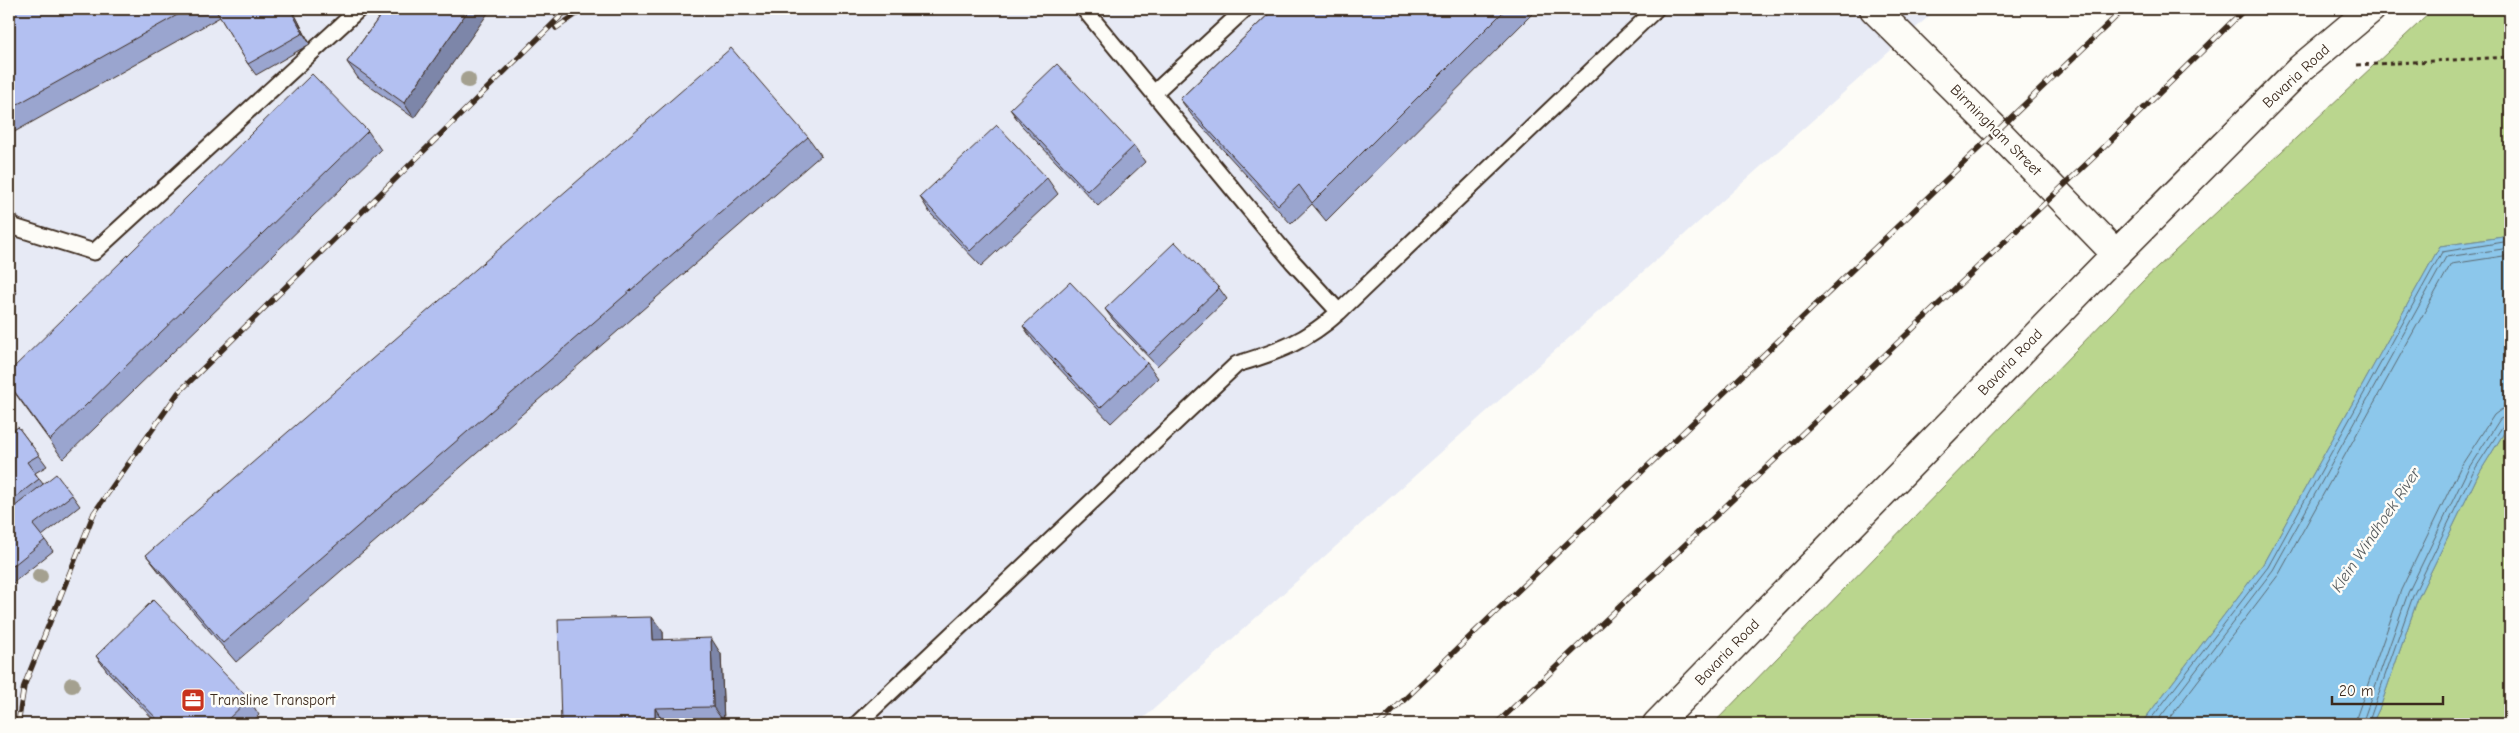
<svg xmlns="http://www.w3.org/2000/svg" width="2519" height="733" font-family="'Comic Neue',sans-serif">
<rect width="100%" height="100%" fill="#fdfcf7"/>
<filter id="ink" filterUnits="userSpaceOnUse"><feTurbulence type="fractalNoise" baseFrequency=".02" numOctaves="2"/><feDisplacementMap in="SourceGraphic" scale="10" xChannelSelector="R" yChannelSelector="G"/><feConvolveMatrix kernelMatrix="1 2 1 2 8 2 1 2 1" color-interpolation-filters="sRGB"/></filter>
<g filter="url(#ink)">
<!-- built -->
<path fill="#e7eaf5" d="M9,9H1937L1137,724H9Z"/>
<!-- green -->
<path fill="#bad68e" stroke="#7a8056" d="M2434,9H2510V236L2440,246L2263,564L2141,724H1713L2143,281Z
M2510,423V724H2372L2381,705L2418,598L2478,475Z"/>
<!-- water -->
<path fill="#8cc7eb" stroke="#6c8899" d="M2510,236V423L2478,475L2418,598L2381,705L2372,724H2141L2263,564L2440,246Z"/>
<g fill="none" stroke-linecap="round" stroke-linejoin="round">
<!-- shore -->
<path stroke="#5b6970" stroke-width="1" d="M2147,724L2268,567L2442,252L2510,241
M2155,724L2273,570L2446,257L2510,248
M2165,724L2279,574L2451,264L2510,255
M2354,724L2401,590L2461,466L2494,415L2502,409L2510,408
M2362,724L2408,593L2468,469L2500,419L2510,415
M2368,724L2413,596L2473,472L2504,424L2510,422"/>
<!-- service casing -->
<g stroke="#3b2a1e" stroke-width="19">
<path id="service" d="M1084,9L1293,262L1339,312L1656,9
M1154,93L1245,9
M9,220L14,227L94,252L359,9
M857,724L1237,364C1278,352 1307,341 1339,312"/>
</g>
<!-- minor casing -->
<g stroke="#3b2a1e" stroke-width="31">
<path id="minor" d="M2116,254L2301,68L2371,9"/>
</g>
<!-- tertiary casing -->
<g stroke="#3b2a1e" stroke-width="31">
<path id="tertiary" d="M1657,724L2116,254L1996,130L1874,9"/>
</g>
<!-- path -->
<path stroke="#3b2a1e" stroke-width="3" stroke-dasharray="4 4" stroke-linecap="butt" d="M2357,65L2510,57"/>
<!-- service -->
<use href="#service" stroke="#fdfcf7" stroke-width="15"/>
<!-- minor -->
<use href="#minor" stroke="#fdfcf7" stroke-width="28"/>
<!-- tertiary -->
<use href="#tertiary" stroke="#fdfcf7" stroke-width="28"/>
<!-- rail casing -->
<g stroke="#3b2a1e" stroke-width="5.5">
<path id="rail" d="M556,28L584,9
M18,724L24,686L94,513L178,393L568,9
M1379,724L2124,9
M1496,724L2098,153L2245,9"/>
</g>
<!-- rail -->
<use href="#rail" stroke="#fdfcf7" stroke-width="4" stroke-dasharray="11" stroke-linecap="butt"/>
</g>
<!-- trees -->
<g fill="#a4a08f">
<circle cx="468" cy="80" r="8"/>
<circle cx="40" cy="576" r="8"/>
<circle cx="72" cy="685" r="8"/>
</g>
<!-- wall -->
<path fill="#9aa5cf" stroke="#3b2a1e" d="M9,9H292L310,44L256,75L248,64L220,17L9,135Z
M385,9L414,118L358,78L347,62Z
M1274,9H1537L1326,221L1312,204L1291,224L1193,117L1180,99Z
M1010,109L1134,146L1145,162L1098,206L1021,125Z
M368,131L381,150L63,459L9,385Z
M808,137L821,155L236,662L160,573L146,555Z
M1047,178L1058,194L981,266L930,213L920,197Z
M9,281L17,293L9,299Z
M1219,288L1227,299L1157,366L1113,320L1105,309Z
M1023,326L1147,363L1158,378L1111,423L1034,342Z
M9,408L14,415L9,419Z
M18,427L47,466L35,473L43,484L72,495L80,506L42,536L53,551L9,586V434Z
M663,632V640L721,654L724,722L665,724H561Z
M96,656L249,699L259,715L250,724H158L107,671Z"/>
<!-- shaded-wall -->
<path fill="#7d86a9" stroke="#3b2a1e" d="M290,9H292L310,44L303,33Z
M469,9H491L414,118L404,103Z
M652,617L663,632L664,655L653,640Z
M711,638L721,654L724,722L713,707Z
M655,708L665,724H655Z"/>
<!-- building -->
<path fill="#b3c0f1" stroke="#3b2a1e" d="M9,9H188L9,109Z
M215,9H290L303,33L248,64Z
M385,9H469L404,103L347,62Z
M1274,9H1506L1312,203L1299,185L1278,205L1180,99Z
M731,48L808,137L223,643L146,555Z
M1057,64L1134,146L1087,191L1010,109Z
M312,74L368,131L50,440L9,384V372Z
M997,125L1047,178L970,251L920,197Z
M1175,242L1219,288L1149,355L1105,309Z
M1070,282L1147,363L1100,408L1023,326Z
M18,427L39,455L27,462L39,479L9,502V434Z
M56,474L72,495L33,525L45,540L9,569V511Z
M153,600L249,699L223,724H162L96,656Z
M652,617L653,640L711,638L713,707L655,708V724H561L558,619Z"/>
</g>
<!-- icons -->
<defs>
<g id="office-square" transform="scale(1.25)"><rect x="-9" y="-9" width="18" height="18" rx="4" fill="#c8321e" stroke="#fdfcf7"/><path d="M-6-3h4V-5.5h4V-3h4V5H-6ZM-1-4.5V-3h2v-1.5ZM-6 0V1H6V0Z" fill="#fff"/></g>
</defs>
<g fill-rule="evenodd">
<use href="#office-square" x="193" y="700"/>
</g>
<g text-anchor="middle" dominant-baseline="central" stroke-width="5" stroke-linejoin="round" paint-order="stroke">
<!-- street labels -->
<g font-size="15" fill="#3b2a1e" stroke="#fdfcf7">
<text transform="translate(2296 76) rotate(-43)">Bavaria Road</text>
<text transform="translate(1996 130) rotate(45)">Birmingham Street</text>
<text transform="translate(2010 362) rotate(-46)">Bavaria Road</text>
<text transform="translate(1727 652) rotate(-46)">Bavaria Road</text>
</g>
<!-- poi labels -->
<g font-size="15" fill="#3b2a1e" stroke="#fdfcf7" text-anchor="start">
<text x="210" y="700">Transline Transport</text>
</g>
<!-- water labels -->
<g font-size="16" font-style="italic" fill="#53595c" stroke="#fdfcf7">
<text transform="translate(2376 530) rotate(-56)">Klein Windhoek River</text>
</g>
</g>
<!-- margin -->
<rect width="2519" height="733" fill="none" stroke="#fdfcf7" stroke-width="30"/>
<rect x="15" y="15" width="2489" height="703" fill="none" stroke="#3b2a1e" stroke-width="2" filter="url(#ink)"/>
<!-- scale -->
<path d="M2332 696v8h111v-8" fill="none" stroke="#3b2a1e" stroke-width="2.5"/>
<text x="2339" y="696" font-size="15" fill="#3b2a1e" stroke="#fdfcf7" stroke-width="4" paint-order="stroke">20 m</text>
</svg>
